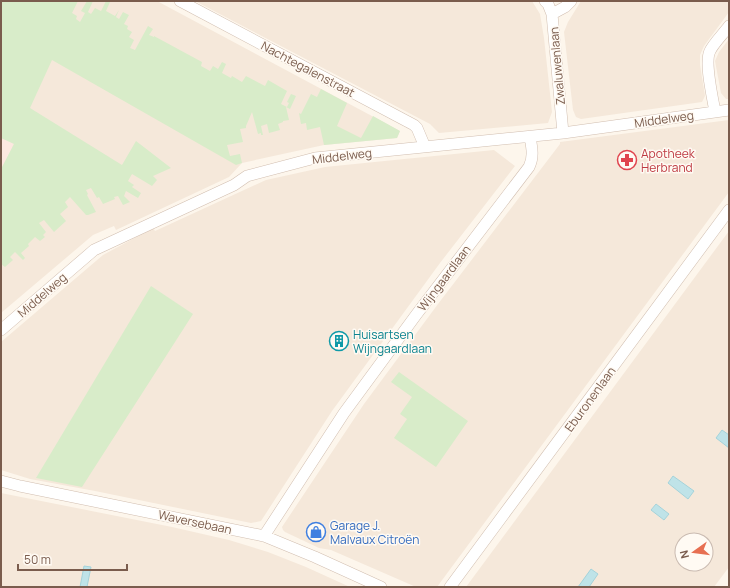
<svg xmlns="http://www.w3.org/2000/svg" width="730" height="588" font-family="Manrope,sans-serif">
<rect width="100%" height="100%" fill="#fdf6ec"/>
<!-- residential -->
<path fill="#f5e8da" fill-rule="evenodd" d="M1,1H157L400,131L397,138L324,145L242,163L229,177L116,230L114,226L93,235L1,313Z
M195,1H532L540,14L544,38L552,112L548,123L439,133L430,124Z
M581,1H729V12L704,46L700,55V65L705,96L702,102L581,119L576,117L573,110L564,32L568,22Z
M729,39V99H726L721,93L715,61L719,52Z
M729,120V192L437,587H416L331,550L319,548L285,532L283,530L282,527L364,404L438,304L560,144V142Z
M494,150L515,166L440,263L332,411L261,521L251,523L95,491L30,479L1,470V342L103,255L153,228L155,231L266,180L325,167Z
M729,231V567L714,587H466ZM682,540H706V564H682Z
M1,493L172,527L229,540L268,552L306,567L350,587H1Z"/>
<!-- commercial -->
<path fill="#fde8e0" d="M1,138L14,143L1,172Z"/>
<!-- green -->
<path fill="#d8ecc9" d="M1,1H78L72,13L77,16L76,19L80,22L85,13L81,11L87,1H93L88,12L91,14L95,8L101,11L106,1L110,2L106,11L115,16L119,10L116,17L119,19L123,12L129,15L124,24L128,26L127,29L132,32L129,37L134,40L130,48L135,50L148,26L153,29L149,35L154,37V36L202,62L201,66L210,71L213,66L218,69L222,62L226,64L222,73L231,78L232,76L242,82L246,76L265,86L268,80L287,91L281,104L287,107L289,103L287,102L291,94L296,96L290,109L286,107L289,120L283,121V122L278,124L280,130L269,133L267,124L261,126L263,135H261V133L258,134L252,112L246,126V128L240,129L243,142L227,145L230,156L240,154L242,163L236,165L52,60L30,108L122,165L136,141L171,168L153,176L157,180L152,186L132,174L128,181L134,185L132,187L141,193L138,198L126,191L124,196L130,202L123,205L118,196L114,197L115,199L103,204L99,197L97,198L91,188L86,190L88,194L87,195L96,212L88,215H86L70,197L65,202L68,207L60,214L66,221L54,232L44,220L39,223L46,232L43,235L45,237L40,241L35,237L28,244L29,246L21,253L25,258L23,260L15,252L10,257L13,260L5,267L1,264V169L14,144L1,138Z
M321,89L347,103L337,126L361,138L373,116L400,131L397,138L324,145L320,127L307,130L306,123L301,124L299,113L301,114L311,94L317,97Z
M151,286L193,314L82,487L36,478Z
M399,372L468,421L436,467L394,438L407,419L400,414L412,397L391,382Z"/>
<!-- water -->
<path fill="#bfe3e8" stroke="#a5d3da" d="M722,430L729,435V448L716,438Z
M673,476L694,491L688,499L668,483Z
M656,504L669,514L664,520L651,510Z
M84,566L91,567L87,587H80Z
M591,569L598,574L589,587H578Z"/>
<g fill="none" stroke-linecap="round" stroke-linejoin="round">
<!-- minor casing -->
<g stroke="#d1beb0" stroke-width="12">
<path id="minor" d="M180,1L414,125L417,128L425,147
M545,1L548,4L552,14L563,133
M552,14L565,7L571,1
M715,112C713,99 704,62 710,51C713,44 724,33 729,26
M1,330L94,250L234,185L247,176L315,158L563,133L729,110
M1,481L20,486L264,536L315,557L381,587
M264,536L344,413L416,315L529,167C534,157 532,148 530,137
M450,587L729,210"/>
</g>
<!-- minor -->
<use href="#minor" stroke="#fff" stroke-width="11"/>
</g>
<!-- icons -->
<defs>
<g id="pharmacy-ring" transform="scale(1)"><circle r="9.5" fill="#fffaf3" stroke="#e0444e" stroke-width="1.5"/><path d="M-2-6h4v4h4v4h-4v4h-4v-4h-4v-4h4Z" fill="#e0444e"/></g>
<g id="building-ring" transform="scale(1)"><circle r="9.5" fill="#fffaf3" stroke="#0f9aa8" stroke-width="1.5"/><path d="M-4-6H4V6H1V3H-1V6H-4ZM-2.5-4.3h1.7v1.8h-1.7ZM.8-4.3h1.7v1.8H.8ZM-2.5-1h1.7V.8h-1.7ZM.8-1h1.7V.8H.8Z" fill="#0f9aa8"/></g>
<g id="shop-ring" transform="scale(1)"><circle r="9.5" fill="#fffaf3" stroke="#3f7fe0" stroke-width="1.5"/><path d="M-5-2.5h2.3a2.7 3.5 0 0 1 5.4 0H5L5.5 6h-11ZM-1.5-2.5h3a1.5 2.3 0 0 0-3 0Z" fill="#3f7fe0"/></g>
</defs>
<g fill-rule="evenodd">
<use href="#pharmacy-ring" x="627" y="160"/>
<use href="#building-ring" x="339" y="341"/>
<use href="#shop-ring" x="316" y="532"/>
</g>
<g text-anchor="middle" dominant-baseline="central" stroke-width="3" stroke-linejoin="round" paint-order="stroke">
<!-- street labels -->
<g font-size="12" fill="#7a5c4d" stroke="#fffaf3">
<text transform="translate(557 66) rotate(-95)">Zwaluwenlaan</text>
<text transform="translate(308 69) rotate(28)">Nachtegalenstraat</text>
<text transform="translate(664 119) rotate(-8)">Middelweg</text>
<text transform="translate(342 156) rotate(-7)">Middelweg</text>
<text transform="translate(444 278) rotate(-53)">Wijngaardlaan</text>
<text transform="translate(42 295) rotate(-41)">Middelweg</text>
<text transform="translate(590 399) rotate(-54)">Eburonenlaan</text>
<text transform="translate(195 522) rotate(12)">Waversebaan</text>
</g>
<!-- health labels -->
<g font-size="12" fill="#be3a42" stroke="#fffaf3" text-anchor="start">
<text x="641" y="153">Apotheek<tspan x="641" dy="14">Herbrand</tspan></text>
</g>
<!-- culture labels -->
<g font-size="12" fill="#0d838f" stroke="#fffaf3" text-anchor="start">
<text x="353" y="334">Huisartsen<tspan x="353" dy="14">Wijngaardlaan</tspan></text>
</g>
<!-- shop labels -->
<g font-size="12" fill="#366cbe" stroke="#fffaf3" text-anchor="start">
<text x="330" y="525">Garage J.<tspan x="330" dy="14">Malvaux Citroën</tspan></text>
</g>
</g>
<!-- border -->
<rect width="730" height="588" fill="none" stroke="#7a5c4d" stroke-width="4"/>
<!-- north arrow -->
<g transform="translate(694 552) rotate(256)"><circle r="19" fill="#fffaf3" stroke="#cabbb1"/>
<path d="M0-3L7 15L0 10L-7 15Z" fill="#e76f51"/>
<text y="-6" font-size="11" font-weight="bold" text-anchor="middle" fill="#7a5c4d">N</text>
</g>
<!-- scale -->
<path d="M18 564v6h109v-6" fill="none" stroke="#7a5c4d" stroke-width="2"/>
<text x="24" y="564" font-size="12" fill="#7a5c4d" stroke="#fffaf3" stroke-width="3" paint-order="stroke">50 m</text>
</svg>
